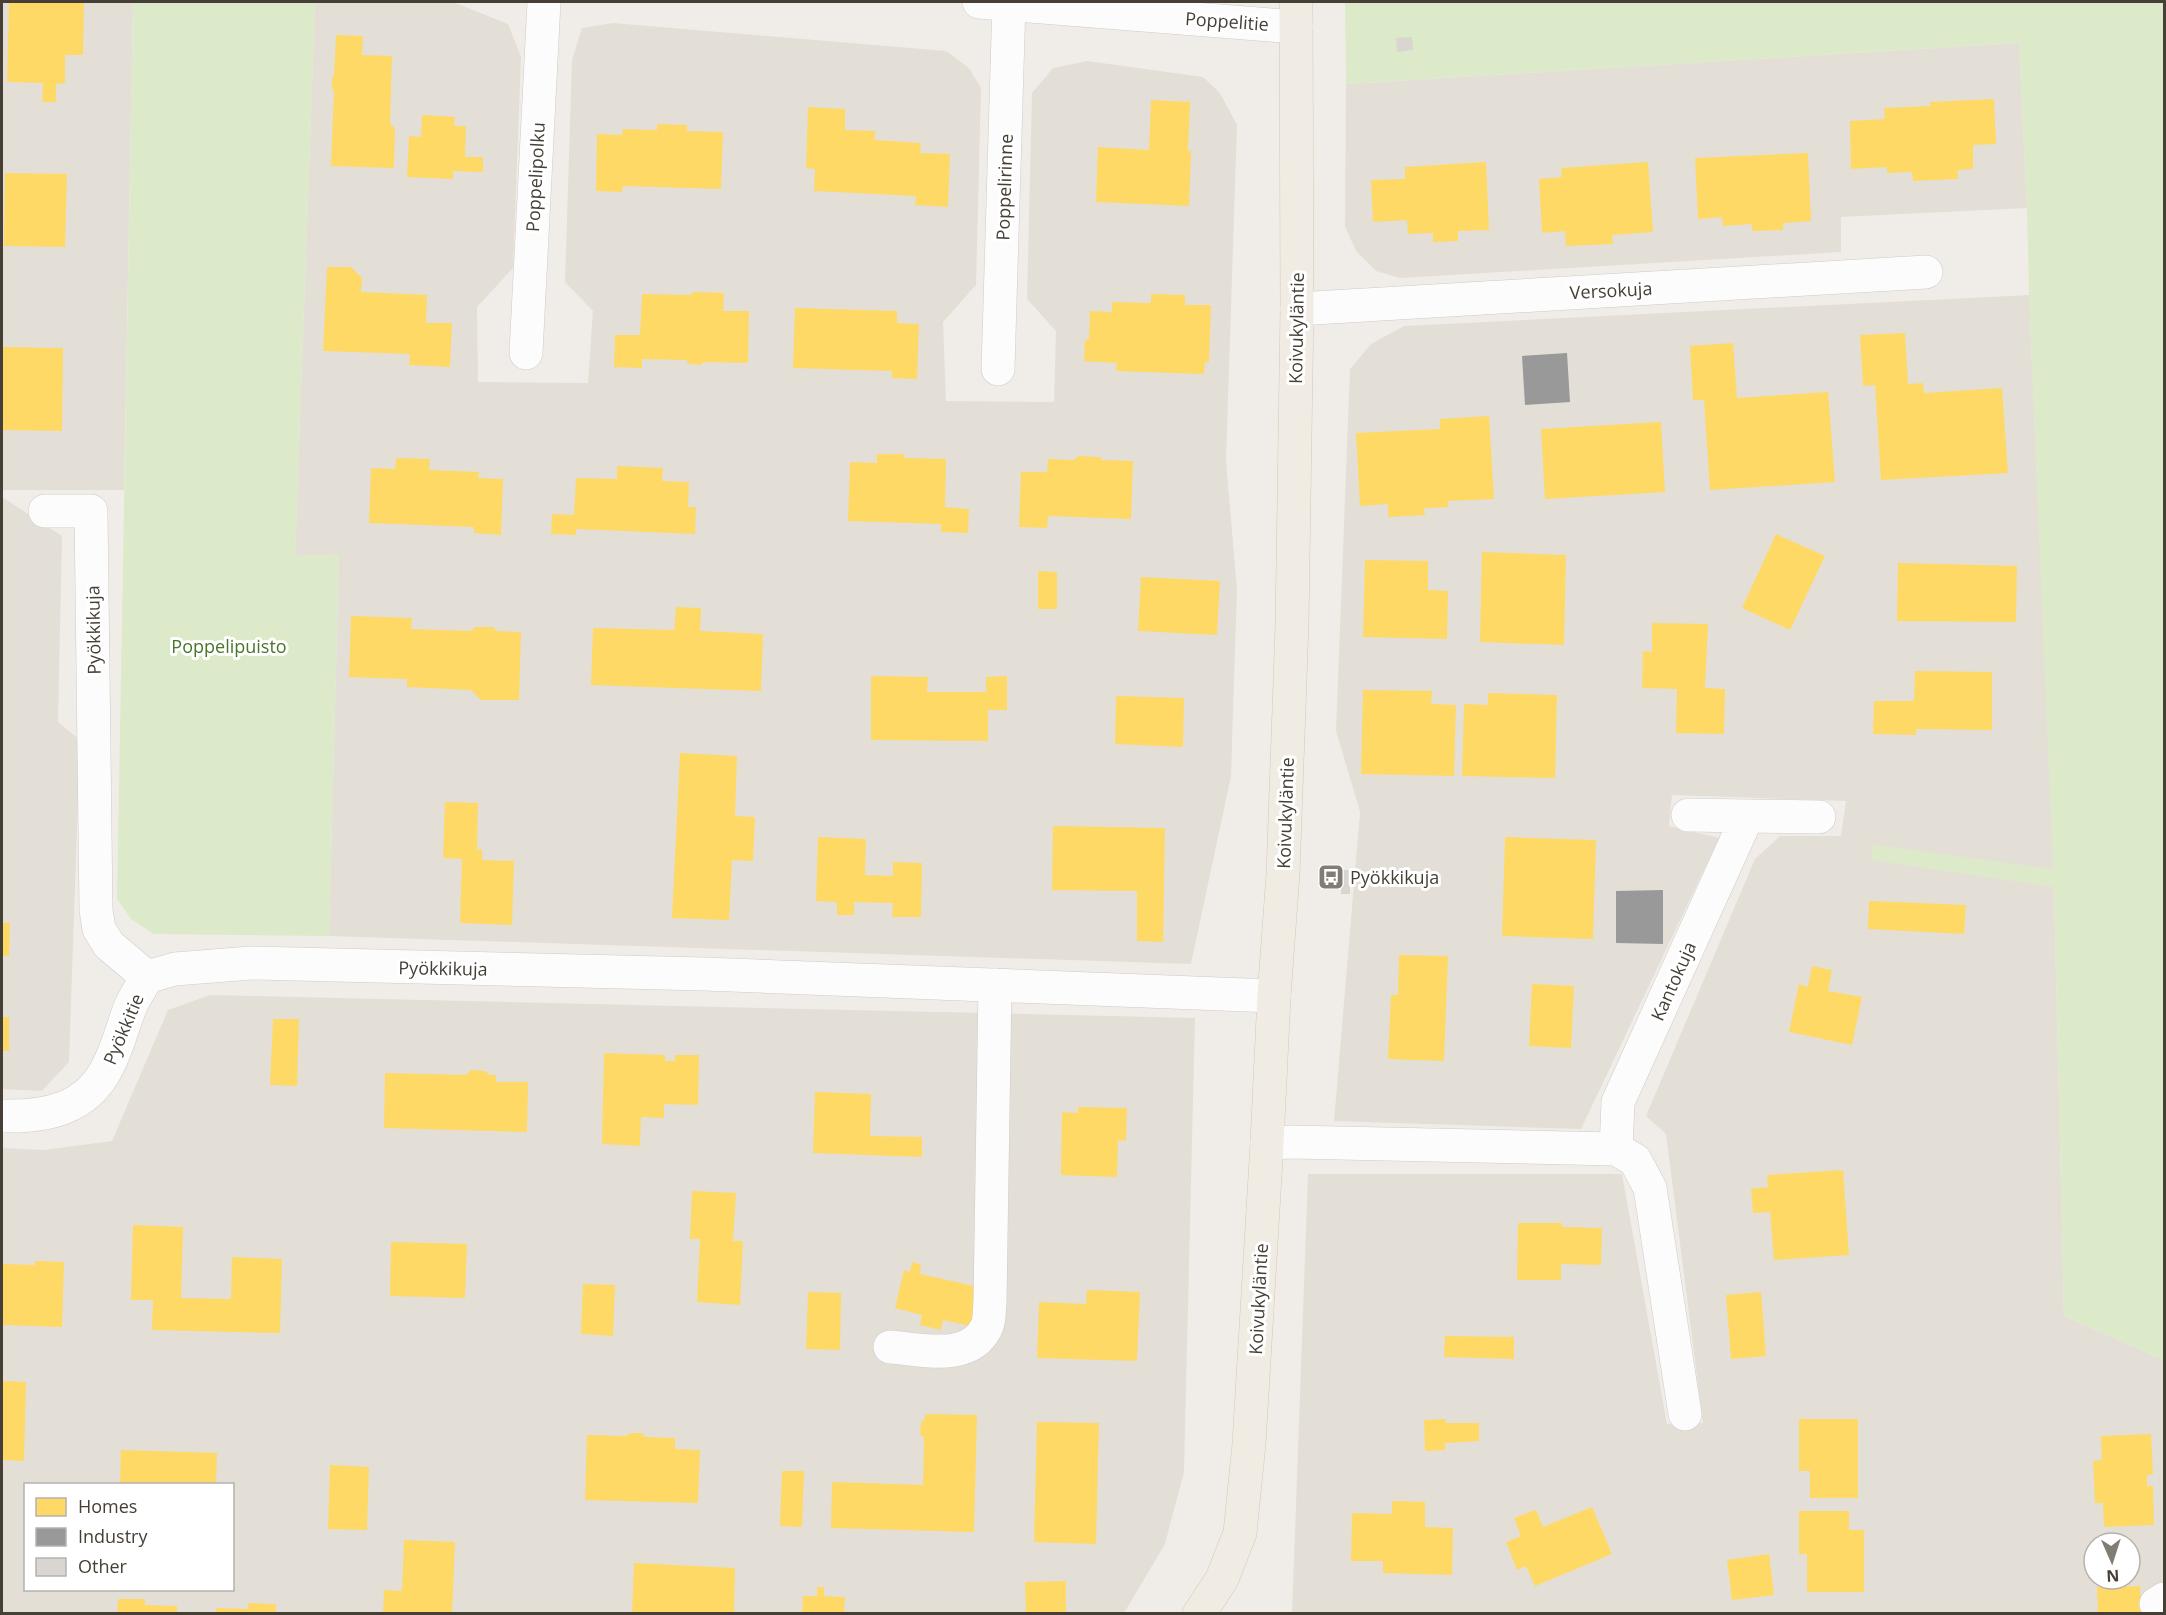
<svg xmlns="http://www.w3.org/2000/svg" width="2166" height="1615" font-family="'Open Sans',sans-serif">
<rect width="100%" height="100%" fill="#f0ede9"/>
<!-- residential -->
<path fill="#e3dfd6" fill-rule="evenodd" d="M2,2H133L124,490H2Z
M318,2H453L508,24L521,57L513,268L477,307L478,382L588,383L593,311L565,282L572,60L582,28L613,23L946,51L969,68L981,88L976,285L943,322L946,401L1054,402L1056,331L1027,299L1032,93L1053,68L1087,61L1203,77L1220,93L1237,125L1226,461L1237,589L1231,776L1191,964L329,936L339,555L295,556L315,4Z
M2019,43L2027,208L1841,217V252L1400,278L1376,271L1356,251L1345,227L1346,84Z
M2029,295L2053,846L2064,1316L2164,1360V1613L1292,1614L1308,1174H1622L1667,1424L1703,1423L1666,1134L1646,1116L1755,859L1780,836H1841L1846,801L1672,795L1669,826L1719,838L1581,1129L1334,1121L1360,812L1336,731L1350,369L1371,344L1404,326ZM2094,1543H2130V1579H2094Z
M2,497L62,536L58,722L80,740L69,1062L42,1091L2,1089Z
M210,995L1195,1018L1184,1472L1165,1544L1124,1613L2,1614V1148L44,1150L112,1141L168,1010ZM26,1484H232V1590H26Z"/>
<!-- green -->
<path fill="#ddeac9" d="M133,2H318L315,4L295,556L339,554L329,936L154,934L131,919L117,899Z
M1345,2H2164V1360L2064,1316L2054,887L1872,860L1871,844L2053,869L2029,295L2027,208L2019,43L1346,84Z"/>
<!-- homes -->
<path fill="#ffd966" d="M9,2H84L83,55H65V83L56,84V102H42L43,83L7,82Z
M336,35L363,36L362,55L392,56L390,123L395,129L394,168L331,166L334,90L332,89V78L334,76Z
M1994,99L1996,144L1973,145V169L1958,170V179L1913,181L1912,172L1887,173V167L1851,169L1850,121L1885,119L1884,108L1930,106V102Z
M1151,100L1190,102L1188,151H1191L1189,206L1096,202L1098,147L1149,150Z
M808,107L845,109V130L875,131V140L921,143L920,153L950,154L948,207L915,205L916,196L814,191L815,169L806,168Z
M422,115L455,117L454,126H466L465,157H483V172L453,171V179L407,177L409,136L421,137Z
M657,124L687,125V131L723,132L721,189L623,186L622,192L596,191L597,134L622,135L623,129L657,130Z
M1808,153L1811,221L1783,223V230L1752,231V224L1723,226L1722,217L1698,219L1695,158Z
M1486,162L1489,230L1458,231V241L1433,242V233L1408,234L1407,220L1373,222L1371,180L1405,179V167Z
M1648,162L1653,232L1612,235L1613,244L1566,246L1565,231L1542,233L1539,179L1562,177L1561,168Z
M5,173L67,174L65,247L4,246Z
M327,267H351L362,278L361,292L427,295L426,323H452L450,367L409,365L410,354L323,351Z
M694,292L724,293L723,311H749L748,363L704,362L700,365L689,364L686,360L642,359V368L614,367L615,335H640L642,294L690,295Z
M1151,294L1185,295V305H1211L1209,362H1205L1204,374L1116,371L1117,363L1084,361L1085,340L1089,339L1090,311L1112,312V302L1151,303Z
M795,308L897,311V323L919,324L917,379L892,378V371L793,368Z
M1905,333L1908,384L1923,383L1924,393L2002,388L2008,473L1881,480L1875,385L1863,386L1860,335Z
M1733,343L1737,398L1828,392L1835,482L1710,490L1704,400H1693L1690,346Z
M2,347L63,348L62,431L2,430Z
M1489,416L1494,499L1448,501V507L1424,508L1425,515L1388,517V504L1360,506L1356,433L1440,429V419Z
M1661,422L1665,492L1545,499L1541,429Z
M877,454H904V458L946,459L945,507L969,509L968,533L941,532V524L848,521L850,462L877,463Z
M1078,456L1101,457V460L1133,461L1131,519L1048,516L1047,528L1019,527L1021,472H1047L1048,459L1074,460Z
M396,458L430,459L429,470L479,472L478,478L503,479L501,535L474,533V527L369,523L371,468L395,469Z
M617,466L663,468L662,481L689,482L688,507H696L695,534L576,529V535L551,534L552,514L574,515L576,478L617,479Z
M1776,534L1825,556L1790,630L1742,608Z
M1482,552L1566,555L1564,645L1480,642Z
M1365,560L1428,561V590L1448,591L1447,639L1363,637Z
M1898,563L2017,566L2016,622L1897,621Z
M1038,571L1057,572V609H1038Z
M1141,577L1220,581L1217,635L1138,631Z
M676,607L701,608L700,631L763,634L761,691L591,685L593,628L674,630Z
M351,616L412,618L411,629L471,631L475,627H493L496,631L521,632L519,700H481L471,690L407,687V679L349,677Z
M1652,623L1708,624L1705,688L1725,689L1724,734L1676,733L1677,689L1642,688L1643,651L1652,652Z
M1915,671L1992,672V730L1916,729V735L1873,734L1874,701H1914Z
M871,676L928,677L927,692H986V677L1007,676V710H988V741L871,740Z
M1363,690L1432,691L1431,704L1456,705L1454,776L1361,774Z
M1488,693L1557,695L1555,778L1462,776L1464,704L1488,705Z
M1116,696L1184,698L1183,747L1115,744Z
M680,753L737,756L735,816L755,817L753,861L732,860L729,920L672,918Z
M445,802L478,803L477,850L482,849V860L514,861L512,925L460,923L462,859L443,858Z
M1053,826L1165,828L1163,942L1137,941V891L1052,890Z
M818,837L866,839L865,875L893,876V862L922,863L921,917H892L893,903L854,902V915H837V902L816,901Z
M1505,837L1596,840L1593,939L1502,936Z
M1869,901L1966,905L1964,934L1868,929Z
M2,923H10L9,956H2Z
M1399,955L1448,956L1444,1061L1388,1059L1391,995H1398Z
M1812,966L1832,970L1828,991L1862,997L1852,1045L1789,1032L1799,984L1808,987Z
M1532,984L1574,986L1571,1048L1529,1046Z
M2,1017H9V1051H2Z
M273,1019H299L297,1086L270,1085Z
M604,1053L665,1055V1061H675V1055H699L698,1105L664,1104V1118L641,1117L640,1146L602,1144Z
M471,1070L485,1071L489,1075H496V1082H528L527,1132L384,1128L385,1073L466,1075Z
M815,1092L871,1094L870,1136L922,1137V1157L813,1153Z
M1078,1107L1127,1108L1126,1141L1118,1140L1117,1177L1061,1175L1062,1112L1078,1113Z
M1843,1170L1849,1255L1774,1260L1770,1212L1753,1213L1751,1189L1768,1187L1767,1175Z
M692,1191L736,1193L733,1241H743L740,1305L697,1302L700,1239H690Z
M1518,1223H1562V1227L1602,1228L1601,1265L1561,1264V1280H1517Z
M133,1225L183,1227L181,1298L231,1299L232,1257L282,1259L280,1333L152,1330L153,1300H131Z
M391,1242L467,1244L465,1298L390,1296Z
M35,1261L64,1262L62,1327L2,1325V1264L35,1265Z
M912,1262L921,1265L920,1274L983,1288L974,1327L943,1320L941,1330L920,1325L922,1315L895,1308L904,1270L910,1272Z
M583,1284L615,1285L613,1336L581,1334Z
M1087,1290L1140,1292L1137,1361L1037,1358L1039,1302L1086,1304Z
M808,1292L841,1293L840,1350L806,1349Z
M1761,1292L1766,1356L1731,1359L1726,1295Z
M1445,1336L1514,1337V1359L1444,1357Z
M2,1381L26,1382L24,1461L2,1460Z
M925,1414L977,1415L974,1532L831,1528L832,1482L923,1485L924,1437L920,1435L921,1422L925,1419Z
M1446,1419V1423H1479V1441L1445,1443V1450L1425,1451L1424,1420Z
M1799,1419H1858V1498H1810V1471H1799Z
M1037,1422L1099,1423L1096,1544L1034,1542Z
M630,1433H642L645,1437L675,1438V1449L700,1450L698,1503L585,1500L587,1435L626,1436Z
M2151,1434L2153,1474L2147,1475V1486H2153L2154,1525L2104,1527L2103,1503H2095L2093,1461L2102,1460L2101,1436Z
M121,1450L217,1453L216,1484H120Z
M330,1465L369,1467L367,1530L328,1529Z
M782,1471H804L802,1527L780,1526Z
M1392,1501L1425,1502V1527L1453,1528L1452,1575L1383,1573V1561H1351L1352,1513L1392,1514Z
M1592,1507L1612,1554L1535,1586L1526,1566L1517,1570L1506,1542L1521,1536L1514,1518L1536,1510L1543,1527Z
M1799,1511H1849V1530H1864V1592H1807V1554H1799Z
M404,1540L455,1542L452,1614H383L384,1590L402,1591Z
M1769,1554L1774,1595L1732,1600L1727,1560Z
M634,1563L735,1568L734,1614H632Z
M1066,1581V1614H1026L1025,1582Z
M2140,1586L2141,1614H2098L2097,1587Z
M817,1587H824V1596L845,1597L844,1614H802L803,1596H817Z
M118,1599H145V1605L177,1606V1614H117Z
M248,1603L276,1604V1614H216V1608L248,1609Z"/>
<!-- industry -->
<path fill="#999" d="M1567,353L1570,402L1525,405L1522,356Z
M1663,890V944L1616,943V891Z"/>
<!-- building -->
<path fill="#d9d6d1" d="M1412,37L1413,50L1397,52L1396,38Z
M1342,870H1350V894H1341Z"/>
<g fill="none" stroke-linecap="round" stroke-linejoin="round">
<!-- minor casing -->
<g stroke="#cecbc6" stroke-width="34">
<path id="minor" d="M979,2L1296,27
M1297,309L1926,272
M526,353L544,2
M998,369L1009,2
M45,511H91L96,910L99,929L109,945L147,977
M1688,815L1819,817
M147,977L175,969L251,963L704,974L1274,996
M2,1116C45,1117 87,1110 108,1066C118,1047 123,1025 131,1005C136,995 142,986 147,977
M1267,1143L1292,1142L1616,1149L1618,1102L1747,817
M1616,1149L1635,1160L1650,1188L1685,1414
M890,1347C921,1349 971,1363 987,1326C990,1319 989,1310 990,1302L995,985
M2156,1604L2164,1599"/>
</g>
<!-- major casing -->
<g stroke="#d2c9b6" stroke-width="34">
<path id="major" d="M1199,1614L1222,1579L1240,1533L1249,1444L1267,1143L1274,996L1283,874L1292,625L1297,309L1296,2"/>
</g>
<!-- minor -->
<use href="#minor" stroke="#fdfcfc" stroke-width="33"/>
<!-- major -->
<use href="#major" stroke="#f1ece3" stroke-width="33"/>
</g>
<!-- icons -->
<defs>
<g id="bus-square" transform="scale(1.35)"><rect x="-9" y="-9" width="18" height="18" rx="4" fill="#817c74" stroke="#fff"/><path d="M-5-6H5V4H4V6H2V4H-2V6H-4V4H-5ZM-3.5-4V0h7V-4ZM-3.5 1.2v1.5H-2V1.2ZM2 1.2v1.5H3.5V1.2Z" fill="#fff"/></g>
</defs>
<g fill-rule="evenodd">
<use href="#bus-square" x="1331" y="877"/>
</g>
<g text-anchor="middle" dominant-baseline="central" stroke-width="6" stroke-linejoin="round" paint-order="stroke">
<!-- street labels -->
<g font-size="18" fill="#453f35" stroke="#fff">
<text transform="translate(1227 21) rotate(4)">Poppelitie</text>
<text transform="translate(535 177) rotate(-87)">Poppelipolku</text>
<text transform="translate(1004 187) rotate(-88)">Poppelirinne</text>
<text transform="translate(1611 290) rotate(-3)">Versokuja</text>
<text transform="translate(1296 328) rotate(-89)">Koivukyläntie</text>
<text transform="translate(93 630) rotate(-91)">Pyökkikuja</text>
<text transform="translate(1285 813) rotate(-88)">Koivukyläntie</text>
<text transform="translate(443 968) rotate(1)">Pyökkikuja</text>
<text transform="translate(1673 981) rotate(-66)">Kantokuja</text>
<text transform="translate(123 1029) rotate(-67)">Pyökkitie</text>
<text transform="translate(1258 1299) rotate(-87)">Koivukyläntie</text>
</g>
<!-- park labels -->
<g font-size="18" fill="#487629" stroke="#fff">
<text x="229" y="646">Poppelipuisto</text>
</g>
<!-- poi labels -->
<g font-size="18" fill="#453f35" stroke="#fff" text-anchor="start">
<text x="1350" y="877">Pyökkikuja</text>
</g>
</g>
<!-- border -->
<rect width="2166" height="1615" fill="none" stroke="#453f35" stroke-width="6"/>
<!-- legend -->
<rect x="24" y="1483" width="210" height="108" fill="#ffffff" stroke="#b5b2ae" stroke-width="1.5"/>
<rect x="36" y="1498" width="30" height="18" fill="#ffd966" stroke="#b5b2ae" stroke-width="1.5"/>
<text x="78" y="1513" font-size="18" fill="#453f35">Homes</text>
<rect x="36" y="1528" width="30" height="18" fill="#999999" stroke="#b5b2ae" stroke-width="1.5"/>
<text x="78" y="1543" font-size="18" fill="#453f35">Industry</text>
<rect x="36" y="1558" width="30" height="18" fill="#d9d6d1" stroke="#b5b2ae" stroke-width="1.5"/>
<text x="78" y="1573" font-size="18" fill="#453f35">Other</text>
<!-- north arrow -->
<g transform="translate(2112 1561) rotate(177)"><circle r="28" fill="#ffffff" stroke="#b5b2ae" stroke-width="1.5"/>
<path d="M0-4.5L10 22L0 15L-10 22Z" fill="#817c74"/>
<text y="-9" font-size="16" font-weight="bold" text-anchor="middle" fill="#453f35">N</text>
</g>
</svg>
